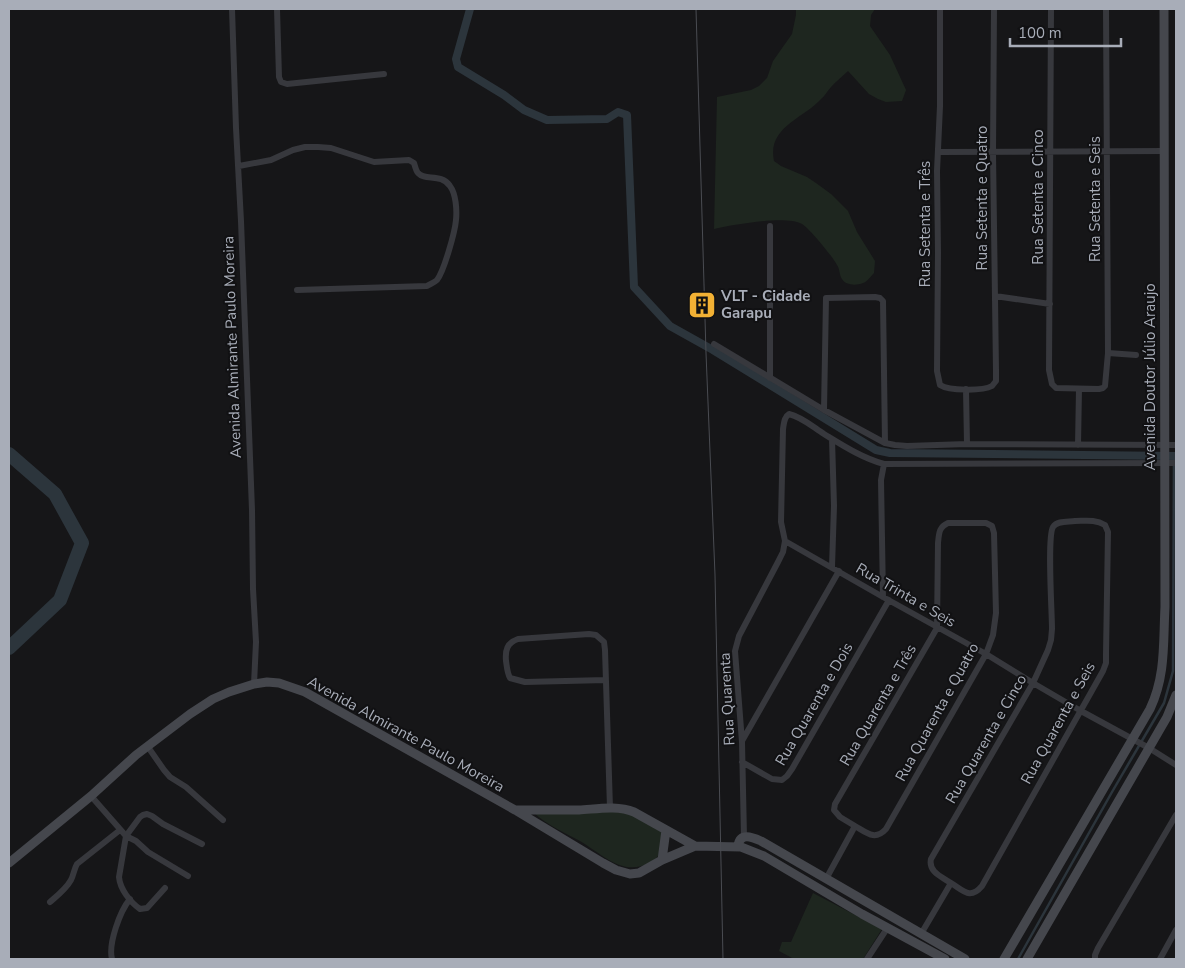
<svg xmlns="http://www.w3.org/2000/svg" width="1185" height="968" font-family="'Nunito Sans',sans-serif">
<rect width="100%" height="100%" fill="#161618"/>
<!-- green -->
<path fill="#1e261f" d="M796,9H875L871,15L870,26L890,55L906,90L902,101L886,102L878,99L869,94L848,71C843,76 836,81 831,87C827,91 825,96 821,99C803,119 767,127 774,161L781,166L807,177L816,183L831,194L848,211L857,232L875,261L874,273C871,276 867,282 863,283C856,286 845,285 842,279C839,275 840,269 837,265C833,257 809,228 802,224C785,215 733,225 714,229L717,97L751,90L759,86L767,78L773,61L792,34L796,15Z
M627,811L663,833C661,840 661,850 658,856C656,859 652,861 649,863C623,877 602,854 580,841C565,833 547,825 534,813Z
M813,893L882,929L863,959H794L779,951L782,942H791Z"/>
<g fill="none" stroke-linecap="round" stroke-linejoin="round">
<!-- stream -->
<path stroke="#2c353c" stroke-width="2.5" d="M1018,959L1112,792L1164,703L1173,671L1174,456"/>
<!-- canal -->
<path stroke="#2c353c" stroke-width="8" d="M470,9L456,59L458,67L504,95L524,110L547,120L607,119L618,112L627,115L634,287L670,326L713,350L876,450L890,453L1176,456"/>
<!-- river -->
<path stroke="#2c353c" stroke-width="14" d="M9,454L55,494L82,543L60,600L9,648"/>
<!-- street -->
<path stroke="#37383d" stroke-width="6" d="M232,9L236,128L241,221L252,510L253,589L256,642L254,684
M277,9L279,77L281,82L287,84L384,74
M940,9V106L937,171L938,253L937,371L940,385C949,391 983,391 992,386L996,381V371L993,153L994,9
M1051,9L1049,370L1052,384L1056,388L1099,389L1103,388L1105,386L1108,353L1106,9
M938,152L1164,151
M239,166L271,160L293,150L305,147H318L331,148L374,162L409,160L414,163C415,166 416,171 418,173C425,181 441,173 450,186C456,194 457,210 456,220C455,232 444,271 437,280C434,283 430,284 427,286L297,290
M770,226V378
M995,296L1050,304
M714,344L824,410L885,443L895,445L907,446L967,444L1176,445
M1108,353L1136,355
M966,389L967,444
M824,410L826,298L875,297L880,298L883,301L885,443
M1078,445L1079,389
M785,541L781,522L783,429C784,423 784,417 789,414C802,417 813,427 824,434C842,445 862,458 884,464L1176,463
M785,541L883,597L986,654L1033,683L1081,711L1149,748L1176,765
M832,567L834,506L832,439
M883,597L881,480L884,464
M606,680L525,682L510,678C507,672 507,667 506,661C505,650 507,643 518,639L589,634L596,635L604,642L605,650L610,808
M742,741L839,571
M148,747L164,770L170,777L186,787L223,820
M742,762L772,779L782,780L787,776L792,769L889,600
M91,796L126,836L136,841L148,852L188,876
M744,837L742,742L735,651L739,636L778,562L783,552L785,541
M826,879L855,826L840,817L834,810L835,804L937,628L938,543C939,533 939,527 948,523H986L992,526L994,533L996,613L993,635L986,654L886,829C875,841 867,833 855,826
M165,888L147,908L140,909C130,902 120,889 119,877L126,836L140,817L143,815L147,814L152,816L163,824L202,844
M50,902C57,896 66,889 71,880C74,874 74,869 77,864L120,830
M921,934L951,883C942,877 928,872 931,859L1033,683L1048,650L1051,640L1052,629C1052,612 1047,537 1053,527C1057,520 1068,522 1075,521C1085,521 1095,519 1105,525L1108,532L1106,654V663L1103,671L982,886C970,900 964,891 951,883
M112,959C108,944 120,911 130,899
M867,959L888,927
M1095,959V955L1098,948L1176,815
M1160,959L1176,930"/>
<!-- secondary -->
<path stroke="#45474d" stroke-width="9" d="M515,810C536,810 558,810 579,810C597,809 617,805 634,812L695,846L741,847L764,856L862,914L945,959
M738,846C740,832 752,837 761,841L965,959
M662,860L666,830
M9,863L91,796L136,755L190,714L213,699L229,692L254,684L267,682L279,683L305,692L515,810L603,863L616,870L630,874L639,873L662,860L695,846
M1004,959L1150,709C1166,675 1163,643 1165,607L1164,9
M1027,959L1167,717L1176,695"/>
<!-- tram -->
<path stroke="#4a4c52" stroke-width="1" d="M696,9L706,353L715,575L723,959"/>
</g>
<!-- icons -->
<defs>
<g id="building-square" transform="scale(1.4375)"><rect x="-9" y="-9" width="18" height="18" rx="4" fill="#f2b134" stroke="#111113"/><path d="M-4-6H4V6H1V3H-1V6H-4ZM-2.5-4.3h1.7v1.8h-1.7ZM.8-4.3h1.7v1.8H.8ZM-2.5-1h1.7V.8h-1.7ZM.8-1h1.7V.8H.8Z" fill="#111"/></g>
</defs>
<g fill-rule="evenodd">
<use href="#building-square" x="702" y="305"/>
</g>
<g text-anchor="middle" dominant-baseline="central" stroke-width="4" stroke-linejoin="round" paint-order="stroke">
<!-- street labels -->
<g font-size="15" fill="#a8adb8" stroke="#111113">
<text transform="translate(1038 197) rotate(-90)">Rua Setenta e Cinco</text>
<text transform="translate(982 198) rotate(-90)">Rua Setenta e Quatro</text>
<text transform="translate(1095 199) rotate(-90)">Rua Setenta e Seis</text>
<text transform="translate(925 224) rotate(-90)">Rua Setenta e Três</text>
<text transform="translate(232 347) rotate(-92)">Avenida Almirante Paulo Moreira</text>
<text transform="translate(1150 377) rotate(-90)">Avenida Doutor Júlio Araujo</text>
<text transform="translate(906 595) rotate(30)">Rua Trinta e Seis</text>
<text transform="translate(727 699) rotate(-93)">Rua Quarenta</text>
<text transform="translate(814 704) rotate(-60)">Rua Quarenta e Dois</text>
<text transform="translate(878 705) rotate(-60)">Rua Quarenta e Três</text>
<text transform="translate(937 712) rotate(-61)">Rua Quarenta e Quatro</text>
<text transform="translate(1058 723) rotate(-61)">Rua Quarenta e Seis</text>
<text transform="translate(406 734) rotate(29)">Avenida Almirante Paulo Moreira</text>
<text transform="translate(986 739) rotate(-60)">Rua Quarenta e Cinco</text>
</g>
<!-- poi labels -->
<g font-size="15" font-weight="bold" fill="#a8adb8" stroke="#111113" text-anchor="start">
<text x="721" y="296">VLT - Cidade<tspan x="721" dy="17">Garapu</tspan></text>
</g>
</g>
<!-- border -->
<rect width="1185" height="968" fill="none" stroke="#a8adb8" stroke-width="20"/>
<!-- scale -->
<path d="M1010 38v8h111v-8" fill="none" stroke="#a8adb8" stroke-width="2.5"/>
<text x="1018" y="38" font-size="15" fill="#a8adb8" stroke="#111113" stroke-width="4" paint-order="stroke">100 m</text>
</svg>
